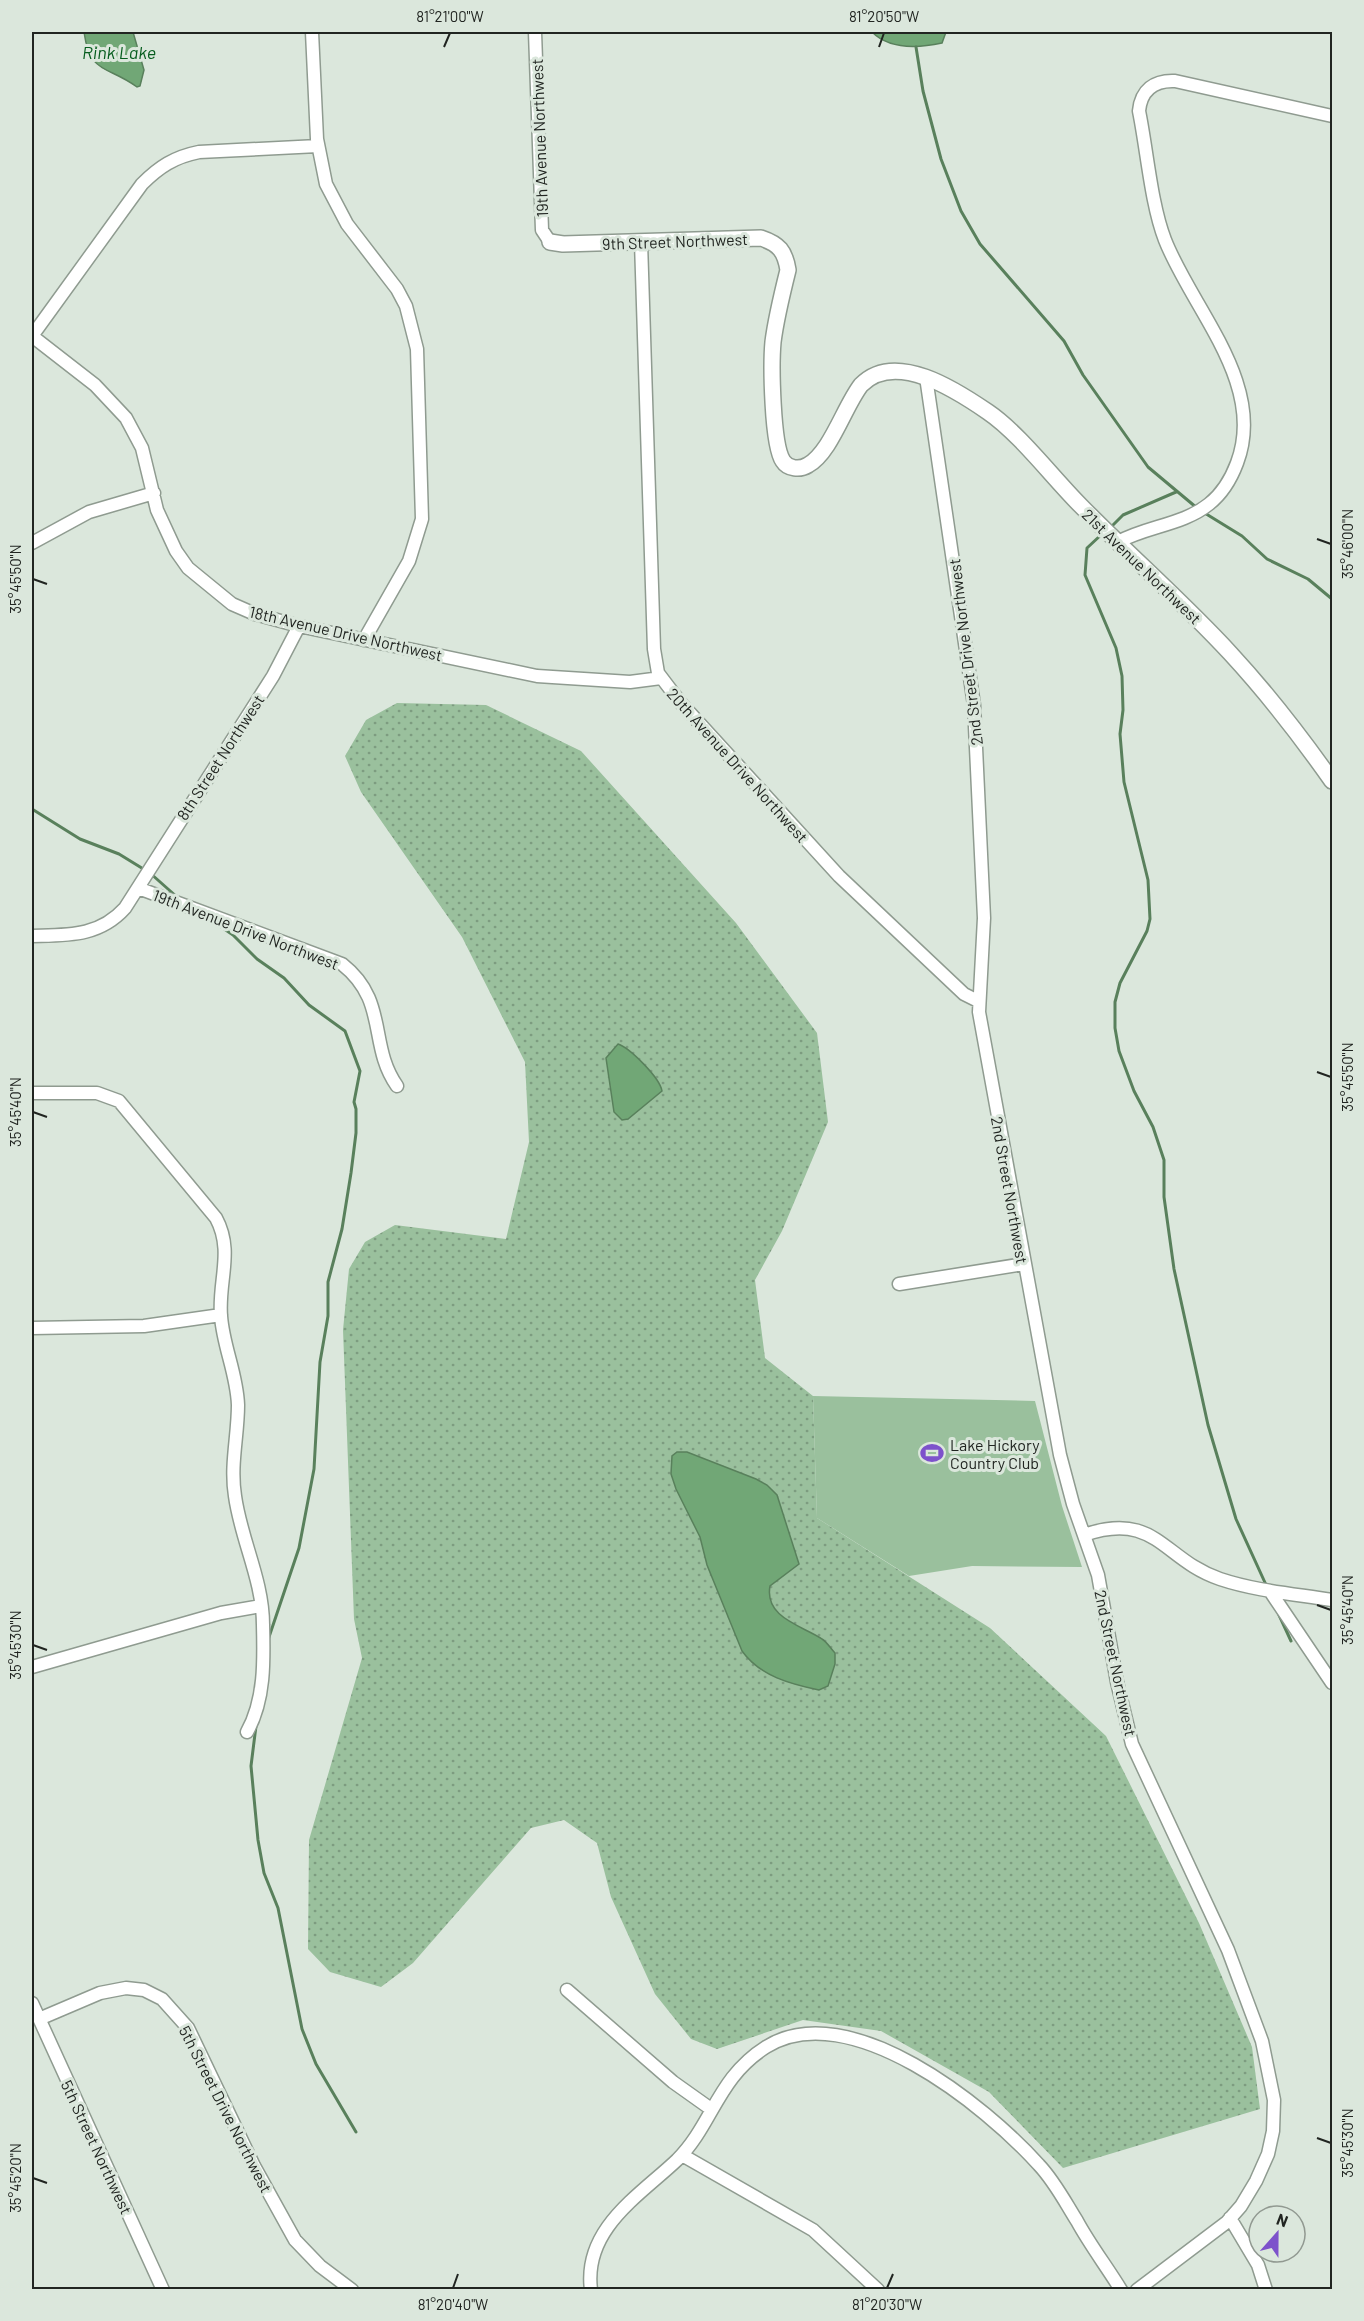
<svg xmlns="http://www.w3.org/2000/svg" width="1364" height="2321" font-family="Barlow,sans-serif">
<defs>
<pattern id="grass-dots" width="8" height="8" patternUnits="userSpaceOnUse" patternTransform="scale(1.5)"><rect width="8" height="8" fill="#9ac09d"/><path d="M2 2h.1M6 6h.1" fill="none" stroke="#7d9c80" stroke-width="1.8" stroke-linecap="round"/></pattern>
</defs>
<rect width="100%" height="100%" fill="#dbe7dc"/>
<!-- grass -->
<path fill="url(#grass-dots)" d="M397,703L486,705L581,751L736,923L817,1033L828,1122L782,1231L755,1280L765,1358L813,1396L817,1518L990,1628L1106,1736L1199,1923L1252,2047L1260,2109L1063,2168L989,2092L881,2031L803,2020L717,2049L691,2039L655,1994L611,1897L597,1843L564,1820L531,1828L413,1963L381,1987L330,1972L308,1949L309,1840L362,1658L354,1619L343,1330L349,1269L365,1242L395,1225L506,1239L529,1142L525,1062L462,937L361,792L345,756L366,720Z"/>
<!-- garden -->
<path fill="#9ac09d" d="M813,1396L1035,1401L1062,1506L1082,1567L972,1566L909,1576L817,1518Z"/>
<!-- water -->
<path fill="#71a776" stroke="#59805c" stroke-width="1.5" d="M84,32H133L144,70L140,86L137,87C107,65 90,75 84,32Z
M872,32H946L942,43C919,48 890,50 872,32Z
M618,1044C630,1048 660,1078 662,1091L628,1119L622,1120L614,1112L606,1058Z
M677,1452H687L756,1479L767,1485L777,1495L799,1564L770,1586C764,1618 803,1626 822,1639C827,1642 831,1649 835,1653V1664L828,1686L819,1690C790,1684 760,1676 742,1651L707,1565L700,1537L676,1489L671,1474L672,1456Z"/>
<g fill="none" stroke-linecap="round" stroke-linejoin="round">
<!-- stream -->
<path stroke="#59805c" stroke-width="3" d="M916,47L923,91L941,159L961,211L980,244L1064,341L1083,375L1148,467L1197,508
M1203,512L1242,536L1267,559L1308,579L1332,599
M1110,528L1123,515L1176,492
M1102,534L1087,548L1085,575L1116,648L1122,676L1123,710L1120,734L1124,782L1148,880L1150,919L1147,931L1120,983L1115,1002V1028L1119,1051L1134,1091L1153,1127L1164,1160V1197L1174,1269L1208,1425L1236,1519L1267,1587
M32,809L80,839L119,854L145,870
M150,873L177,897
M214,922L233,935L257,959L284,978L309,1005L345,1031L360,1071L354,1102L356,1109V1133L351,1173L342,1229L328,1282V1316L320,1362L314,1469L299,1548L268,1640
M1279,1615L1291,1641
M256,1726L251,1766L258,1840L264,1873L278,1908L302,2029L316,2064L356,2132"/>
<!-- minor casing -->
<g stroke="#8f9b90" stroke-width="15">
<path id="minor" d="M312,32L317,139L326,184L347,224L397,289L406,306L417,349L422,519L409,561L364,640
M535,32L542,230L550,242
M641,242L654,649L658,673L680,702L839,876L964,994L978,1001
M32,336L95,385L126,418L142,448L157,510L176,551L188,568L232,604L255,614L299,626L537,676L630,682L661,678
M32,336L142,184C159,167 174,157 199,152L318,146
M926,377L974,705L984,918L979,1012L1060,1455L1073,1504L1098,1575L1117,1682L1132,1744L1228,1950L1262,2041L1274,2100L1273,2131L1268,2154L1256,2181L1241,2206L1227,2222L1137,2290
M1118,542C1147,526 1183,525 1209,504C1223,493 1231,479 1237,463C1267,384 1192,309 1165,240C1151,204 1147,150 1139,111C1141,90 1154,80 1175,81L1332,116
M32,543L89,512L154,493
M138,888L342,964C389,1001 368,1045 397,1086
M32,936C67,935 99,937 125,908L273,676L299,626
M32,1093H97L119,1101L216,1218C234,1251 218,1281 221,1316C223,1346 237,1374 238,1405C238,1436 230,1465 235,1496C241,1540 263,1580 263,1625C264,1660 265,1700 247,1732
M899,1284L1024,1264
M32,1328L144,1326L221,1315
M1084,1535C1156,1510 1163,1560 1220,1579C1256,1591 1295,1594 1332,1600
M1270,1591L1332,1683
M32,1667L221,1613L261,1606
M567,1990L673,2082L711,2109
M32,2003L163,2290
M39,2019L100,1993L126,1988L144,1990L162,1999L188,2028L254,2166L295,2240L320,2266L352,2290
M682,2155L813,2230L878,2290
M1230,2218L1258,2265L1266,2290
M591,2290C583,2229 639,2196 677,2160C713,2124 717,2078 766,2047C849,1995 986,2106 1039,2165C1055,2182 1065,2202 1077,2221C1090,2245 1107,2267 1121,2290"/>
</g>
<!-- tertiary casing -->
<g stroke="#8f9b90" stroke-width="18">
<path id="tertiary" d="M550,242L563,244L761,238C779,244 785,251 788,270C782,294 776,318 773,342C771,364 772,445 783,461C788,469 800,470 808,465C831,452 844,407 861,385C895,350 956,390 988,412C1019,433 1053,478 1081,506C1130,556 1183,602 1230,653C1267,693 1301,737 1332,781"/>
</g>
<!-- minor -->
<use href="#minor" stroke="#fff" stroke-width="12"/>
<!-- tertiary -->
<use href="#tertiary" stroke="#fff" stroke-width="15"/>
</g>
<!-- ticks -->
<path fill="none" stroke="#212521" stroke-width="2" d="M444,47L450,33M879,47L884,33M1317,539L1331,544M33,579L47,584M1317,1072L1331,1077M33,1112L47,1117M1317,1605L1331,1610M33,1645L47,1650M1317,2138L1331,2143M33,2178L47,2183M453,2288L458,2274M887,2288L893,2274"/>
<!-- icons -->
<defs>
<g id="stadium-bare" transform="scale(1.8)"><path d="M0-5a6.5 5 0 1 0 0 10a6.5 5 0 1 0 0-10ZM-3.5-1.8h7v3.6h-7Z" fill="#7d52cb" stroke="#dbe7dc" stroke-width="2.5" paint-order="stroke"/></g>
</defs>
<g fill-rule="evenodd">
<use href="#stadium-bare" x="932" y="1453"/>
</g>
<g text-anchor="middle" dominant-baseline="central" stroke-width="6" stroke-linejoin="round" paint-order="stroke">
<!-- street labels -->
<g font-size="16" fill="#212521" stroke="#dbe7dc">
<text transform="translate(539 138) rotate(-92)">19th Avenue Northwest</text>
<text transform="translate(675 241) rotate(-2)">9th Street Northwest</text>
<text transform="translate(1142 566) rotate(44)">21st Avenue Northwest</text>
<text transform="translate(346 633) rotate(13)">18th Avenue Drive Northwest</text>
<text transform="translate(965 652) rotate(-97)">2nd Street Drive Northwest</text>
<text transform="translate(220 757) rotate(-57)">8th Street Northwest</text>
<text transform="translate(738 765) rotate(48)">20th Avenue Drive Northwest</text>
<text transform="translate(246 929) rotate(21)">19th Avenue Drive Northwest</text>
<text transform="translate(1010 1190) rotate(80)">2nd Street Northwest</text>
<text transform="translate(1116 1663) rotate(78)">2nd Street Northwest</text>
<text transform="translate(226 2109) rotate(63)">5th Street Drive Northwest</text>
<text transform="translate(97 2147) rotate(65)">5th Street Northwest</text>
</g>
<!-- poi labels -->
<g font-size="16" fill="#212521" stroke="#dbe7dc" text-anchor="start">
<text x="950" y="1444">Lake Hickory<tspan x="950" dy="18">Country Club</tspan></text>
</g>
<!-- water labels -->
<g font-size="18" font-style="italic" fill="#065d1e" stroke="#dbe7dc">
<text x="119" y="52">Rink Lake</text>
</g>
</g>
<!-- border -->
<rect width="1364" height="2321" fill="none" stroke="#dbe7dc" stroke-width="66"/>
<!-- north arrow -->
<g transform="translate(1277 2234) rotate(21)"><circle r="28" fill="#dbe7dc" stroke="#919991" stroke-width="1.5"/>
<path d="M0-4.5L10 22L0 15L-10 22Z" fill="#7d52cb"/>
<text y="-9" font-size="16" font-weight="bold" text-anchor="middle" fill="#212521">N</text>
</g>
<rect x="33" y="33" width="1298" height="2255" fill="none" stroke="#212521" stroke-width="2"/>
<g font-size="15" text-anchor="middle" fill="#212521">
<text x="450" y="22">81°21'00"W</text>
<text x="884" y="22">81°20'50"W</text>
<text transform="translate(1348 544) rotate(-90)" y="5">35°46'00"N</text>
<text transform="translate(16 579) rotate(-90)" y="5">35°45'50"N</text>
<text transform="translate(1348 1077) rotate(-90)" y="5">35°45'50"N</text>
<text transform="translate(16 1112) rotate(-90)" y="5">35°45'40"N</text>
<text transform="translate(1348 1610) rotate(-90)" y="5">35°45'40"N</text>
<text transform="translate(16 1645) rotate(-90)" y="5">35°45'30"N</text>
<text transform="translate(1348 2143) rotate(-90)" y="5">35°45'30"N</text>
<text transform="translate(16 2178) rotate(-90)" y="5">35°45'20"N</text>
<text x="453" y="2310">81°20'40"W</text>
<text x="887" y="2310">81°20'30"W</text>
</g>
</svg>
